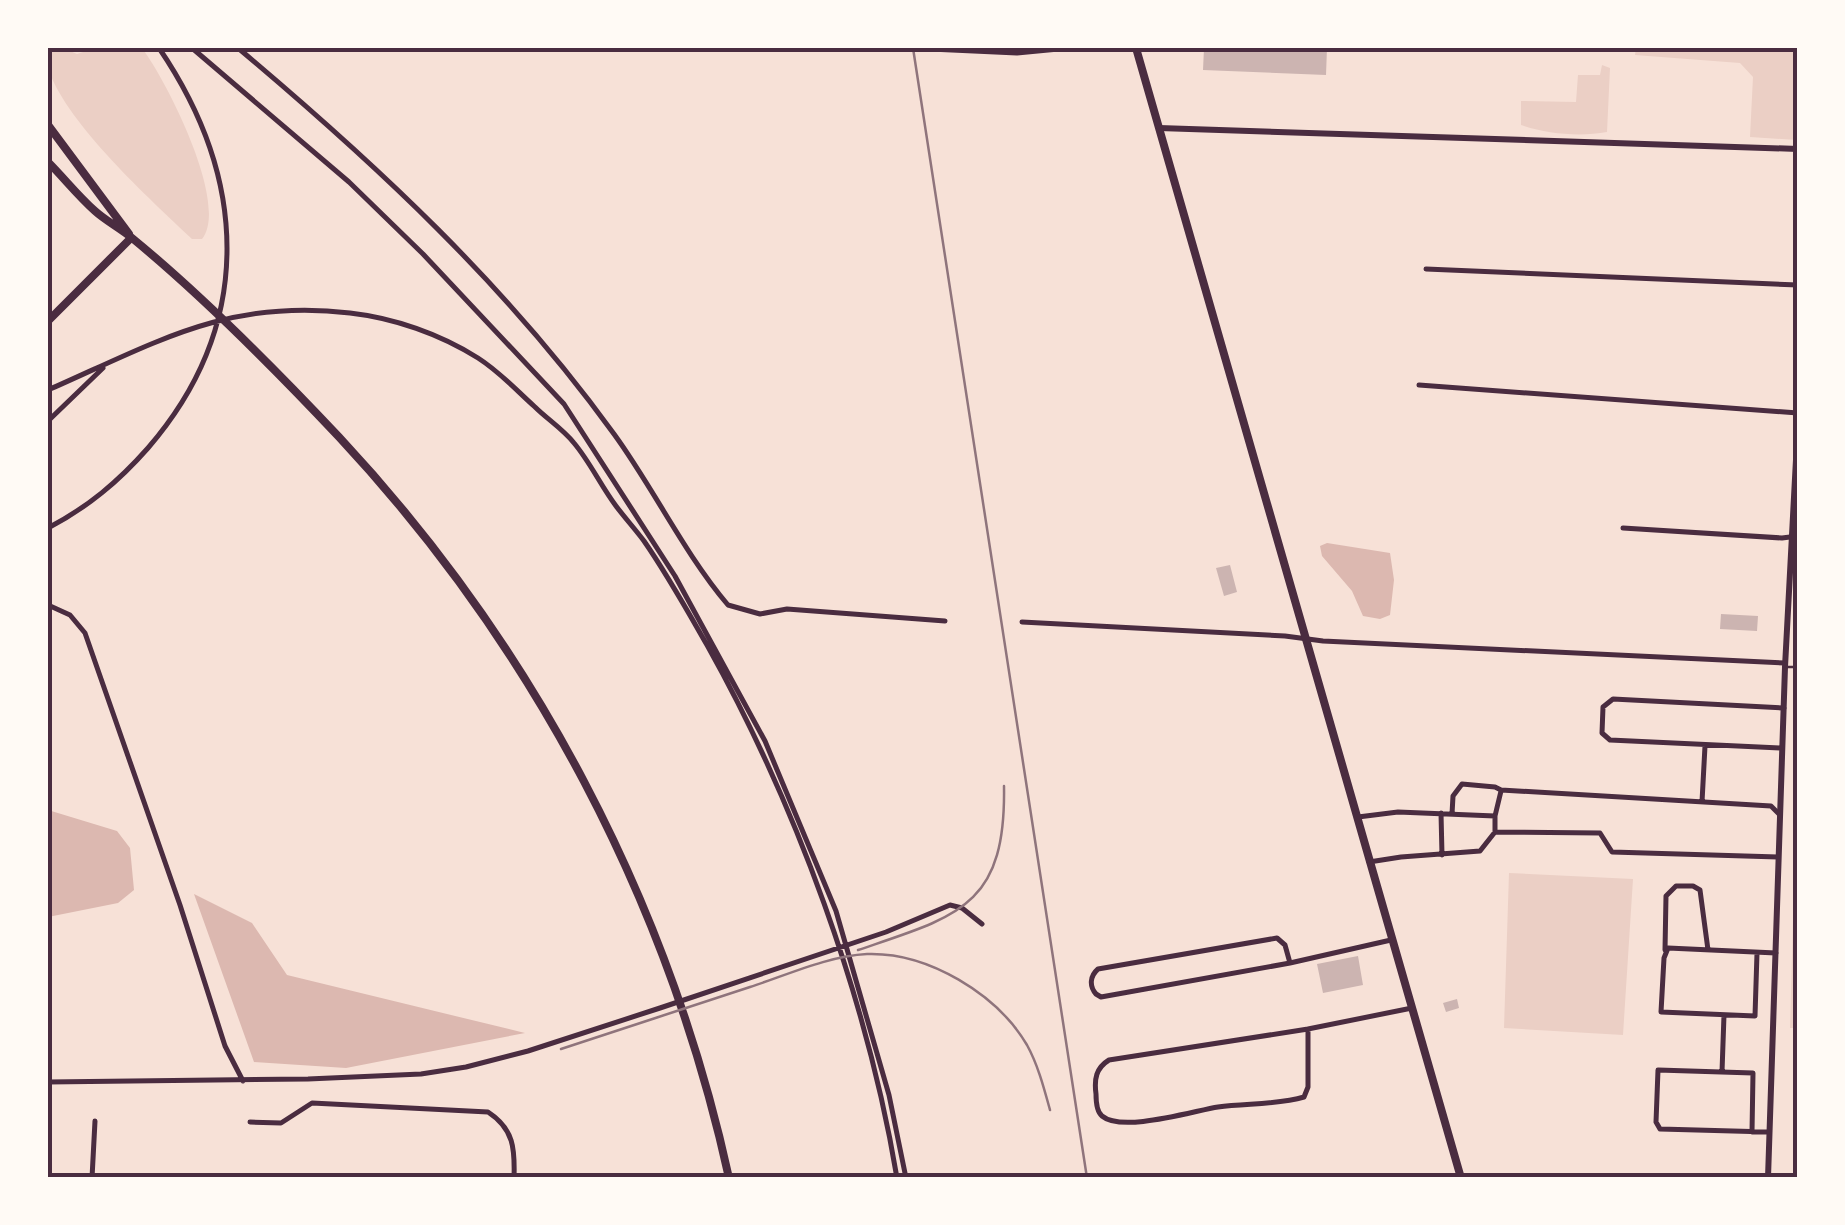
<svg xmlns="http://www.w3.org/2000/svg" width="1845" height="1225" font-family="Commissioner,sans-serif">
<rect width="100%" height="100%" fill="#f7e1d7"/>
<!-- green -->
<path fill="#ebcfc5" d="M48,48H63L77,54L95,48H142C166,80 230,204 202,239H192C149,198 69,126 49,71C46,64 48,55 48,48Z
M1636,48H1797V140L1750,137L1753,77L1740,63L1635,55Z
M1602,65L1610,68L1607,132C1580,137 1546,134 1521,125V101L1576,102L1578,75H1600Z
M1797,776H1798L1797,1028H1790Z
M1509,873L1633,879L1623,1035L1504,1028Z"/>
<!-- water -->
<path fill="#dcb8b0" d="M1327,543L1390,553L1394,580L1390,615L1380,619L1363,616L1352,591L1322,556L1320,546Z
M48,810L117,831L130,848L134,890L118,903L48,917Z
M194,894L252,923L287,975L525,1033L346,1068L254,1062Z"/>
<!-- building -->
<path fill="#ccb4b1" d="M1204,48H1327L1326,75L1203,70Z
M1230,565L1237,592L1224,596L1216,568Z
M1721,614L1758,616L1757,631L1720,629Z
M1358,956L1363,985L1323,993L1317,964Z
M1457,999L1459,1008L1446,1012L1443,1003Z"/>
<g fill="none" stroke-linecap="round" stroke-linejoin="round">
<!-- service -->
<path stroke="#4a2c40" stroke-width="2.5" d="M1787,667H1798"/>
<!-- minor -->
<path stroke="#4a2c40" stroke-width="5" d="M192,48L349,182L423,254L564,404L675,576L765,741L836,911L889,1095L906,1178
M238,48C376,164 508,287 614,434C654,489 684,553 728,605L760,614L787,609L945,621
M930,49L1017,53L1069,48
M1426,269L1798,285
M1419,385L1798,413
M48,390C155,343 228,298 350,313C394,318 440,334 478,358C500,372 516,390 535,407C547,419 563,429 574,443C590,462 601,486 616,506C625,518 635,529 644,541C667,574 687,610 707,645C796,804 867,998 897,1178
M48,421L103,368
M48,528C88,507 118,482 148,448C255,324 248,179 159,48
M1623,528L1782,538L1798,536
M48,605L70,615L85,633L180,905L225,1046L243,1081
M1022,622L1285,636L1323,641L1785,663
M1782,748L1610,740L1602,733L1603,707L1613,699L1784,708
M1702,802L1705,746
M1441,813L1442,855
M1452,814L1453,796L1462,784L1495,787L1501,790L1771,806L1779,814
M1358,817L1398,812L1495,816
M1495,832V816L1501,791
M1369,862L1401,857L1480,851L1495,832L1600,833L1612,852L1778,857
M1665,950L1666,896L1676,886H1693L1700,890L1708,950
M1757,953L1755,1016L1661,1012L1664,958L1668,948L1776,953
M1290,963L1285,945L1277,938L1098,969C1090,976 1089,986 1096,994L1101,997L1290,963L1391,940
M1308,1029V1087L1304,1097C1277,1105 1246,1103 1218,1107C1193,1111 1122,1133 1102,1116C1097,1112 1096,1100 1096,1094C1094,1079 1096,1068 1109,1060Z
M1308,1029L1412,1008
M1722,1072L1724,1015
M48,1082L308,1079L421,1074L466,1067L528,1051L660,1008L886,932L950,905L962,908L982,924
M250,1122L281,1123L312,1103L488,1112C514,1129 515,1149 514,1178
M1752,1132L1753,1073L1658,1070L1656,1122L1660,1129L1769,1132
M92,1178L95,1121"/>
<!-- tertiary -->
<path stroke="#4a2c40" stroke-width="6" d="M1159,128L1798,149"/>
<!-- secondary -->
<path stroke="#4a2c40" stroke-width="6" d="M1768,1178L1785,667L1798,422"/>
<!-- primary -->
<path stroke="#4a2c40" stroke-width="8" d="M1136,48L1461,1178
M48,321L131,238"/>
<!-- trunk -->
<path stroke="#4a2c40" stroke-width="8" d="M48,125L129,234
M48,162C64,178 78,196 95,211C106,221 120,228 132,238C204,297 275,369 339,437C533,645 668,900 729,1178"/>
<!-- rail -->
<path stroke="#8f747c" stroke-width="2.5" d="M913,48L1087,1178
M858,950C958,916 1006,907 1004,786
M561,1049C624,1028 687,1008 750,987C787,975 828,956 867,954C928,952 997,994 1027,1045C1038,1065 1044,1088 1050,1110"/>
</g>
<!-- border -->
<rect width="1845" height="1225" fill="none" stroke="#fffaf5" stroke-width="100"/>
<rect x="50" y="50" width="1745" height="1125" fill="none" stroke="#4a2c40" stroke-width="4"/>
</svg>
